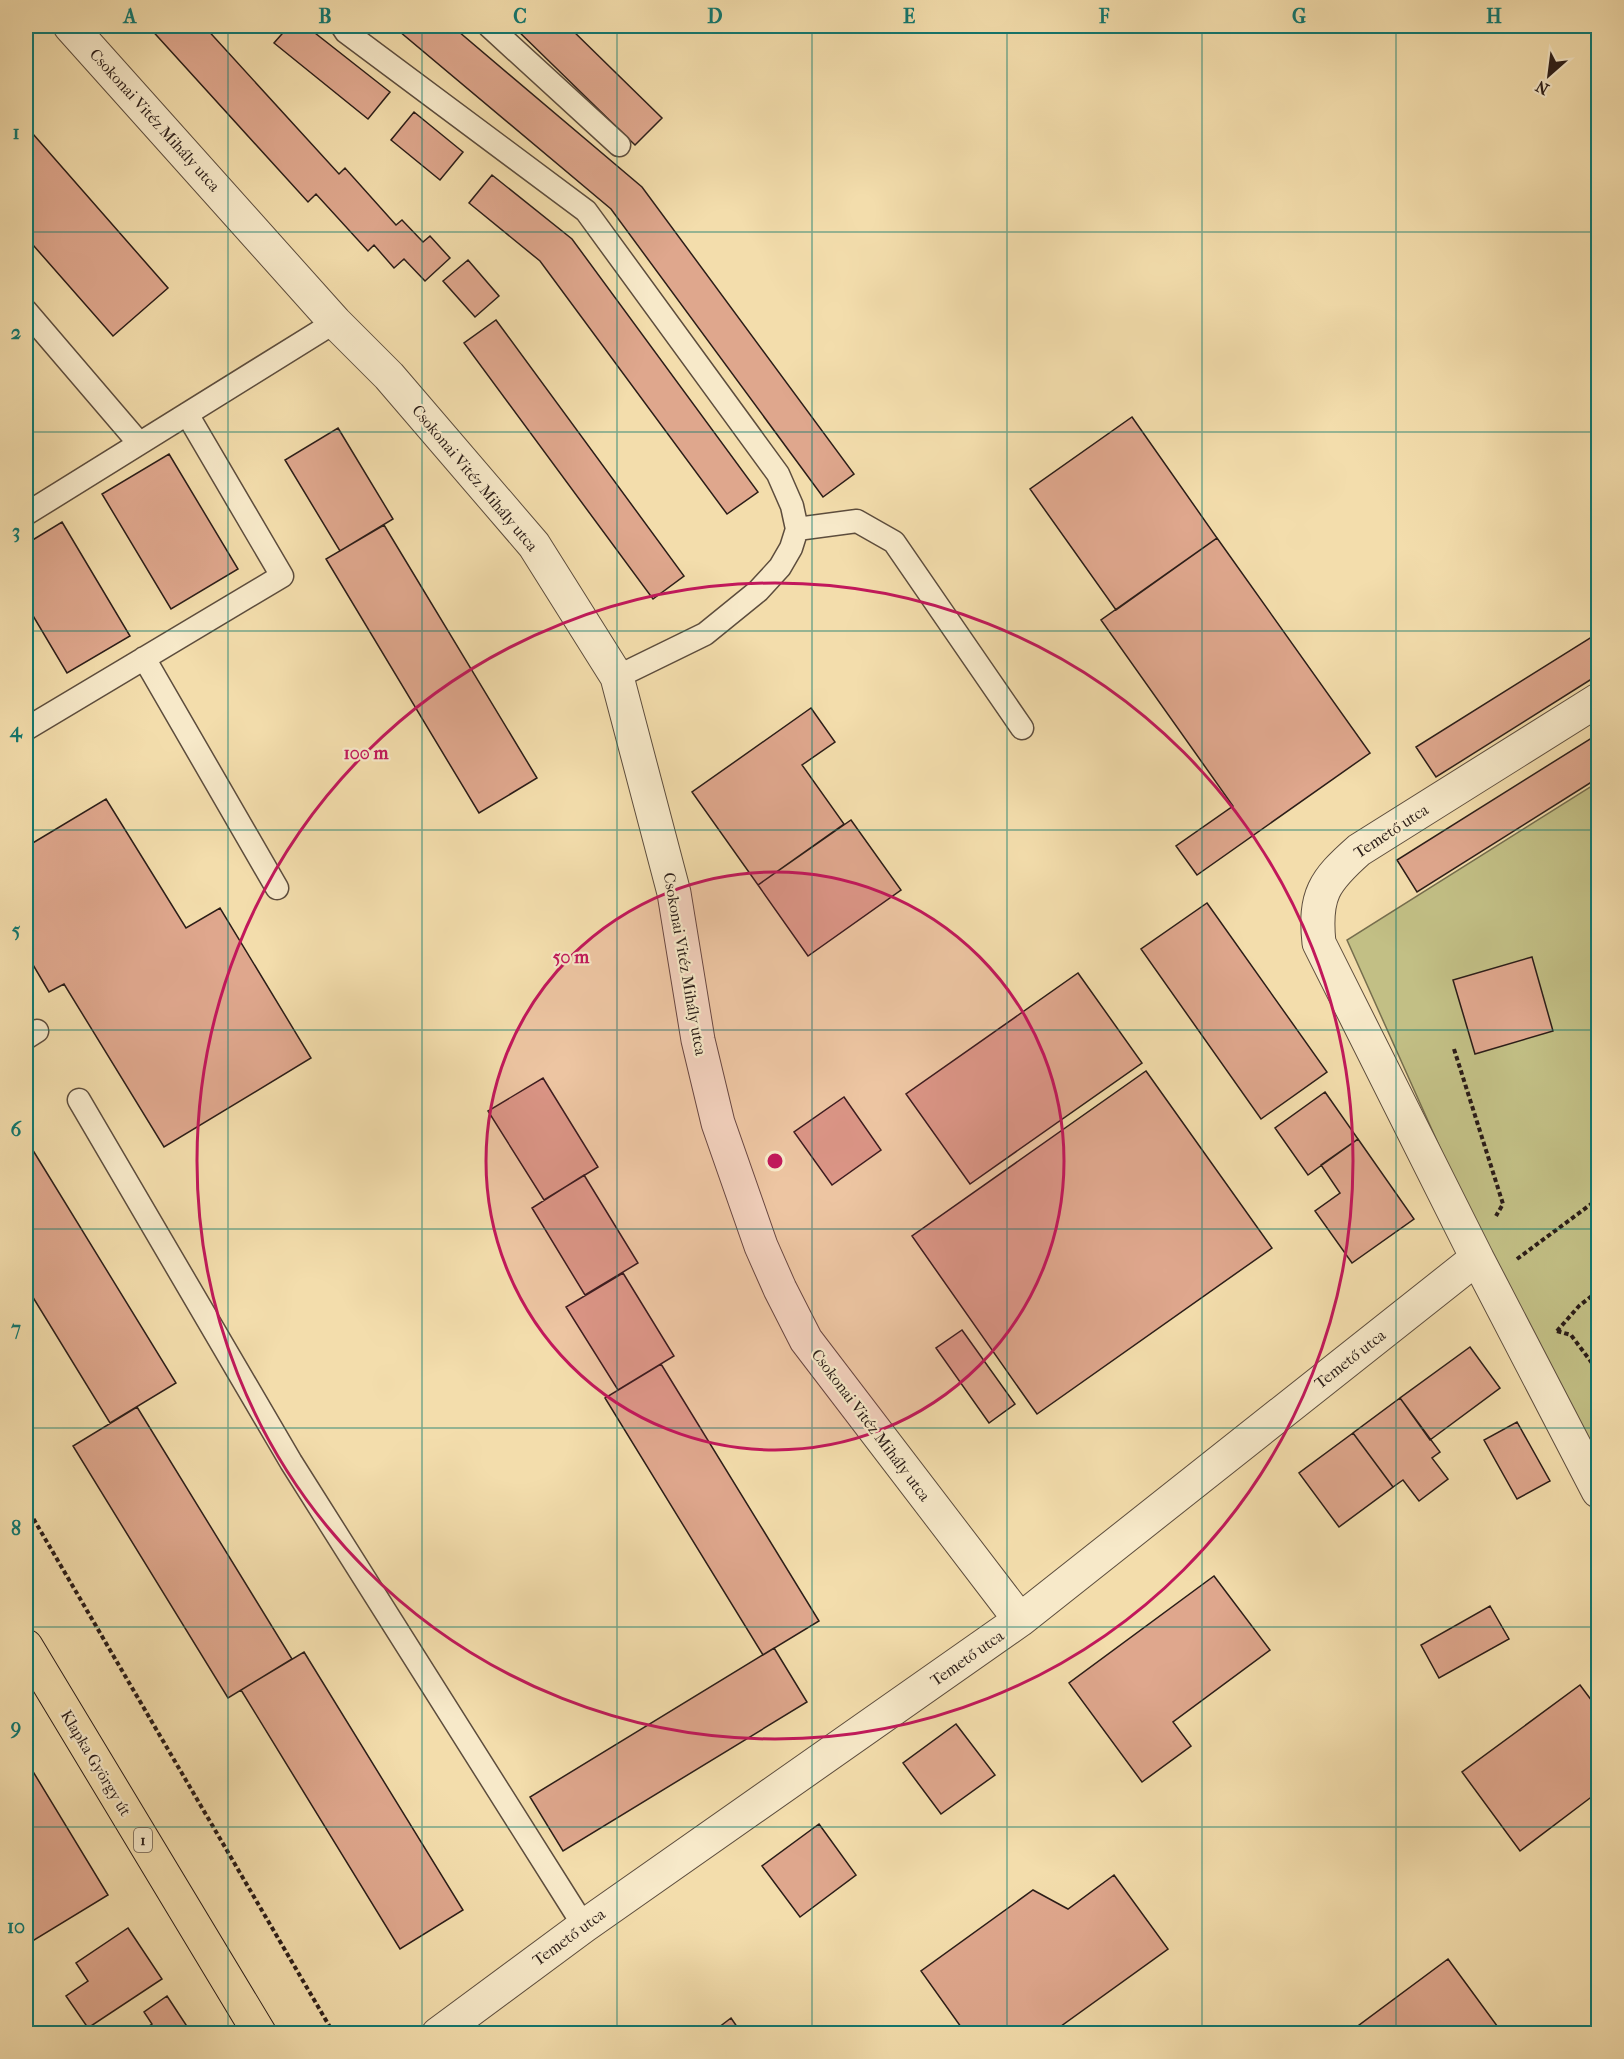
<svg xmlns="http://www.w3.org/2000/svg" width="1624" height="2059" font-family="'IM FELL French Canon',serif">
<rect width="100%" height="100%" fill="#f3ddac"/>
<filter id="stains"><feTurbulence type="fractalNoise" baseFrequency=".00333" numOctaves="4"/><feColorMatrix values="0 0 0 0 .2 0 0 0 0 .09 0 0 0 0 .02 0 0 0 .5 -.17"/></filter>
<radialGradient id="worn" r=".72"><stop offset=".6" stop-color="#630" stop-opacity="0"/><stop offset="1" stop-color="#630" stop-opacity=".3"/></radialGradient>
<!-- green -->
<path fill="#c2bf85" stroke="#766e4e" stroke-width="1.5" d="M1598,782V1462L1501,1284L1347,940Z"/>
<!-- building -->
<path fill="#dfa78d" stroke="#2b1d18" stroke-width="1.5" d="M148,26H204L339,174L345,168L396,225L402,220L423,242L430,236L450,258L425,281L404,259L394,268L374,245L368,251L316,194L308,202Z
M289,26H306L390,92L368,119L274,43Z
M393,26H452L642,187L854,474L823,497L611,209Z
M513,26H568L662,118L635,145Z
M414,112L463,152L440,180L391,140Z
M26,126L168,288L113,336L26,237Z
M492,175L572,239L758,492L727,514L540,261L469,203Z
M468,260L499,296L475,317L443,281Z
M496,320L684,576L653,599L464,343Z
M1132,417L1217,538L1116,610L1030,489Z
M338,428L393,519L340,551L285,460Z
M169,454L238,569L171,609L102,494Z
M62,522L130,636L67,673L26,604V544Z
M384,525L537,778L479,813L326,559Z
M1217,538L1370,753L1197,875L1176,846L1233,806L1101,620Z
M1598,633V675L1436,777L1416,747Z
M811,708L835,742L802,765L844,824L758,885L692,792Z
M1598,734V778L1417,892L1397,860Z
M106,799L186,928L220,908L311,1058L164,1147L64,984L49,992L26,953V847Z
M851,820L901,890L808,956L758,885Z
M1207,903L1327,1072L1261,1119L1141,949Z
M1532,957L1553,1031L1475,1054L1453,980Z
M1078,973L1142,1063L970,1184L906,1094Z
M1146,1071L1272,1248L1037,1414L912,1236Z
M543,1078L598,1167L544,1200L488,1111Z
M1325,1092L1358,1139L1308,1175L1275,1128Z
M844,1097L881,1150L832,1185L794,1132Z
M26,1139L176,1383L110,1423L26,1286Z
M1358,1139L1414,1219L1352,1263L1315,1211L1340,1193L1321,1165Z
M584,1175L638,1263L585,1295L532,1208Z
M623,1273L674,1356L618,1390L566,1307Z
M962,1330L1015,1404L989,1423L936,1348Z
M1470,1347L1500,1388L1430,1440L1400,1398Z
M661,1364L819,1621L763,1655L605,1398Z
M1400,1398L1440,1452L1432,1458L1448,1479L1419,1501L1403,1480L1393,1487L1353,1433Z
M137,1407L292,1659L228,1698L73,1446Z
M1517,1422L1550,1481L1517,1499L1484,1440Z
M1353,1433L1393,1487L1339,1527L1299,1473Z
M1214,1576L1270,1650L1173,1722L1191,1746L1142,1782L1069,1683Z
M1490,1606L1509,1639L1439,1678L1421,1645Z
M774,1648L807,1702L563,1851L530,1797Z
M304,1652L463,1910L400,1949L241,1690Z
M1580,1685L1598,1709V1792L1520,1851L1462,1772Z
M956,1724L995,1775L941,1814L903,1763Z
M26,1760L108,1895L26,1945Z
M819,1824L856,1875L800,1917L762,1866Z
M1114,1875L1168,1949L1050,2034H966L921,1971L1033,1890L1068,1909Z
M128,1928L162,1979L88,2028L66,1996L88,1981L76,1963Z
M1448,1959L1503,2034H1347Z
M167,1996L192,2034H137L152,2024L144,2012Z
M731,2018L742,2034H710Z"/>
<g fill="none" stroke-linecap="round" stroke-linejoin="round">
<!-- service casing -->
<g stroke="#5d4d3d" stroke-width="25">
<path id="service" d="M342,26L346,32L586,211L778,474L792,506L797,529L791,548L780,567L758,591L705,634L617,677
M489,26L619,145
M26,311L139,443
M26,514L335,322
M797,529L857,521L894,542L1022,728
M144,658L277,888
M26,729L282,576L187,414
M26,1038L37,1031
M79,1100L291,1462L584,1926"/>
</g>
<!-- minor casing -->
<g stroke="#5d4d3d" stroke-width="35">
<path id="minor" d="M70,26L335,322L389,376L534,545L617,677L674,893L698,1040L718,1123L761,1246L780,1289L806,1340L1020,1620
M1477,1258L1598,1491
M438,2034L584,1926L1020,1620L1477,1258L1319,943C1314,895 1324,881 1359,850L1598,700"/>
</g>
<!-- primary casing -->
<g stroke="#2b1d18" stroke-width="35">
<path id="primary" d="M26,1646L260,2034"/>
</g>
<!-- path -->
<path stroke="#2b1d18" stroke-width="4" stroke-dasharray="4.5 3" stroke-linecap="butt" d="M1454,1049L1503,1204L1496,1216
M1517,1259L1598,1199
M1557,1331L1571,1335L1598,1371
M1557,1331L1579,1306L1598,1291
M26,1506L334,2034"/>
<!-- service -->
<use href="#service" stroke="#f7e9c9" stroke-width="22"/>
<!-- minor -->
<use href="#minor" stroke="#f7e9c9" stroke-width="33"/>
<!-- primary -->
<use href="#primary" stroke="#f3ddac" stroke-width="33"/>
</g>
<!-- grid -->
<path fill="none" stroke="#0f766e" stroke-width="1.5" stroke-opacity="0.55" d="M228,26V2034M422,26V2034M617,26V2034M812,26V2034M1007,26V2034M1202,26V2034M1396,26V2034M26,232H1598M26,432H1598M26,631H1598M26,830H1598M26,1030H1598M26,1229H1598M26,1428H1598M26,1627H1598M26,1827H1598"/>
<!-- distance rings -->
<circle cx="775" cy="1161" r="289" fill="#c2185b" fill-opacity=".12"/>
<g fill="none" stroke="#c2185b" stroke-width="3">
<circle cx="775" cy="1161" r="289"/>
<circle cx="775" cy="1161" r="578"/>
</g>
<g text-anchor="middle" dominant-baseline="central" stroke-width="4.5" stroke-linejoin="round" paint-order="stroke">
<!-- shield labels -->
<rect fill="#f7e9c9" stroke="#685a4d" stroke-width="1.5" x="134" y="1828" width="18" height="24" rx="4.5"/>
<g font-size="15" font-weight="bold" fill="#2b1d18">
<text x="143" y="1840">1</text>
</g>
<!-- street labels -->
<g font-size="16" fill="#2b1d18" stroke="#f7e9c9">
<text transform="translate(155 120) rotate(48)">Csokonai Vitéz Mihály utca</text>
<text transform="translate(475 478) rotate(50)">Csokonai Vitéz Mihály utca</text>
<text transform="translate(1391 831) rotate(-33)">Temető utca</text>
<text transform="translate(685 964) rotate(80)">Csokonai Vitéz Mihály utca</text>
<text transform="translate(1350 1359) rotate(-38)">Temető utca</text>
<text transform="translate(871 1425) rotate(53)">Csokonai Vitéz Mihály utca</text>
<text transform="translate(967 1658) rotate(-35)">Temető utca</text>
<text transform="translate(96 1763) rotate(59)">Klapka György út</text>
<text transform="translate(569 1937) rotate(-36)">Temető utca</text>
</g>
</g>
<circle cx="775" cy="1161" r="9" fill="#c2185b" stroke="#f7e9c9" stroke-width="3"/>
<g font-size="18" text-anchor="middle" font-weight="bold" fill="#c2185b" stroke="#f7e9c9" stroke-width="4.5" stroke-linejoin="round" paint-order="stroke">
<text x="366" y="759">100 m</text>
<text x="571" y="963">50 m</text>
</g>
<!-- margin -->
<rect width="1624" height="2059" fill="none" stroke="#f3ddac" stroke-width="66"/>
<!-- north arrow -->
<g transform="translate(1549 75) rotate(208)" stroke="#f7e9c9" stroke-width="4.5" paint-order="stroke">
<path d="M0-4.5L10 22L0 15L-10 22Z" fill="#2b1d18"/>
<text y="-9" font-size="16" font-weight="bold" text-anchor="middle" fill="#2b1d18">N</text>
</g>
<rect x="33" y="33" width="1558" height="1993" fill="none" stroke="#0f766e" stroke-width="2"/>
<g font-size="20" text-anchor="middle" font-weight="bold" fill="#0f766e">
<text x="130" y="23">A</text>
<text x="325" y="23">B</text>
<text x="520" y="23">C</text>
<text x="715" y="23">D</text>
<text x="909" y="23">E</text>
<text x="1104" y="23">F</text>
<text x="1299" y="23">G</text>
<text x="1494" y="23">H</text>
<text x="16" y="139">1</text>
<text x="16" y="339">2</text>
<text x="16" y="538">3</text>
<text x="16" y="737">4</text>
<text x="16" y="937">5</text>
<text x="16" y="1136">6</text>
<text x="16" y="1335">7</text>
<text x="16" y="1535">8</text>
<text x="16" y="1734">9</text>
<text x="16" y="1933">10</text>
</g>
<rect width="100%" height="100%" filter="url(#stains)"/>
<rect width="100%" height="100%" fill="url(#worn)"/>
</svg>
